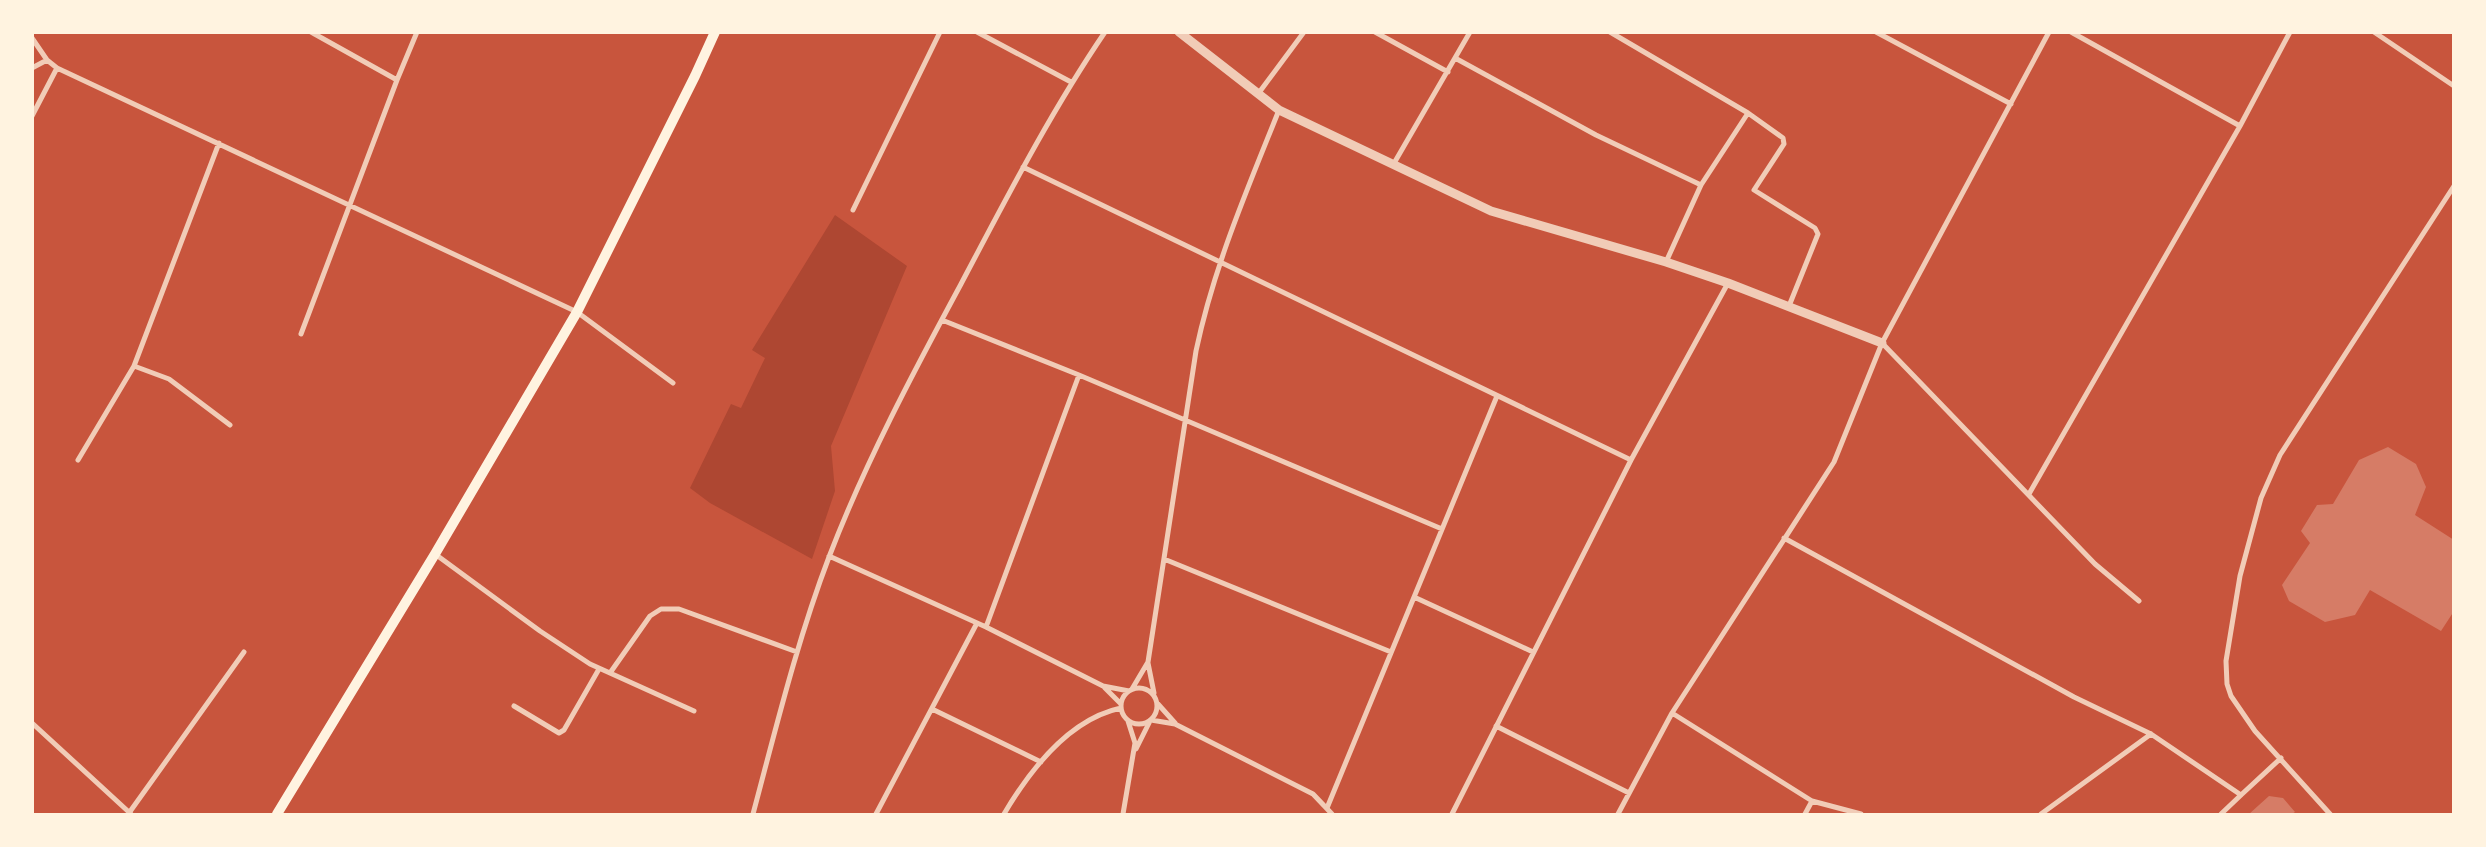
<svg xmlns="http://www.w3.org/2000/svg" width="2486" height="847" font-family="Poppins,sans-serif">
<rect width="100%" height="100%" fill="#c8553d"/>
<!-- green -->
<path fill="#ae4732" d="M835,215L907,266L831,446L835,491L812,559L710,503L690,488L731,404L741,408L765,358L752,350Z"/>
<!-- building -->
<path fill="#d67c66" d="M2388,447L2416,464L2426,487L2415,515L2454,540V611L2441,631L2370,590L2355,615L2325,622L2289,601L2282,585L2310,543L2301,531L2317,505L2333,504L2359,460Z
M2269,796L2283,798L2295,812L2292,814H2249Z"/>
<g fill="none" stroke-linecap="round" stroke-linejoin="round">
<!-- minor -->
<path stroke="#f1ccb7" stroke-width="5" d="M311,32L397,80
M977,32L1071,82
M1375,32L1448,72
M1610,32L1748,113L1783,138L1784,144L1754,190L1815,228L1818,234L1789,306
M1876,32L2011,104
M2071,32L2240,126
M2374,32L2454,86
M32,38L47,60L57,68L577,312L673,383
M1455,58L1596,135L1701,185
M32,68L47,60
M1258,94L1304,32
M32,116L57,68
M219,143L134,366L169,379L230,425
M1393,165L1470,32
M1023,167L1631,460
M853,210L940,32
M1666,262L1701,185L1748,113
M942,320L1079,375L1442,529
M301,334L397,80L417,32
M1882,343L2095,564L2139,601
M78,460L134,366
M2029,494L2240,126L2290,32
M1784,538L2074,697L2151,734L2241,795L2221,814
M435,554L540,631L590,664L694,711
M829,556L986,627L1103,686L1129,691
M1164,559L1391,652
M1414,597L1533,652
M986,627L1079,375
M1148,663L1154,693
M610,673L650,616L661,609H679L797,652
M1121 706a18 18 0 1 1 36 0a18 18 0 1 1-36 0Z
M1105,688L1121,704
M1132,689L1148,662L1196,351C1214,266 1247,190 1279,110
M1158,704L1175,723
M514,706L559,733L564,730L599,669
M932,709L1041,762
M1672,713L1812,801L1861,814
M1151,720L1175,724L1313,794L1332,814
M32,723L131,814
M1496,726L1629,793
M1136,749L1149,723
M2241,795L2281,758
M1327,808L1497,396
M129,813L244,652
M753,814C776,728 797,641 829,557C865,463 913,373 961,284C1006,199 1050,113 1105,32
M876,814L977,623
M1004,814C1030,770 1069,719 1121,708
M1123,814L1135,743L1128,721
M1452,814L1631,460L1728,283
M1618,814L1672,713L1834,462L1882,343L2049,32
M1805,814L1812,801
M2041,814L2151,734
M2330,814L2255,731L2231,696L2227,684L2226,661L2240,576L2261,498L2280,455L2454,186"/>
<!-- tertiary -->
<path stroke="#f1ccb7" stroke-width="9" d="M1179,32L1279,110L1491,211L1666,262L1728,283L1882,343"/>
<!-- secondary -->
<path stroke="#fff3e0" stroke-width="10" d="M277,814L435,554L577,312L695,76L715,32"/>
</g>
<!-- border -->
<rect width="2486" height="847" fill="none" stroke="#fff3e0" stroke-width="68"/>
</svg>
